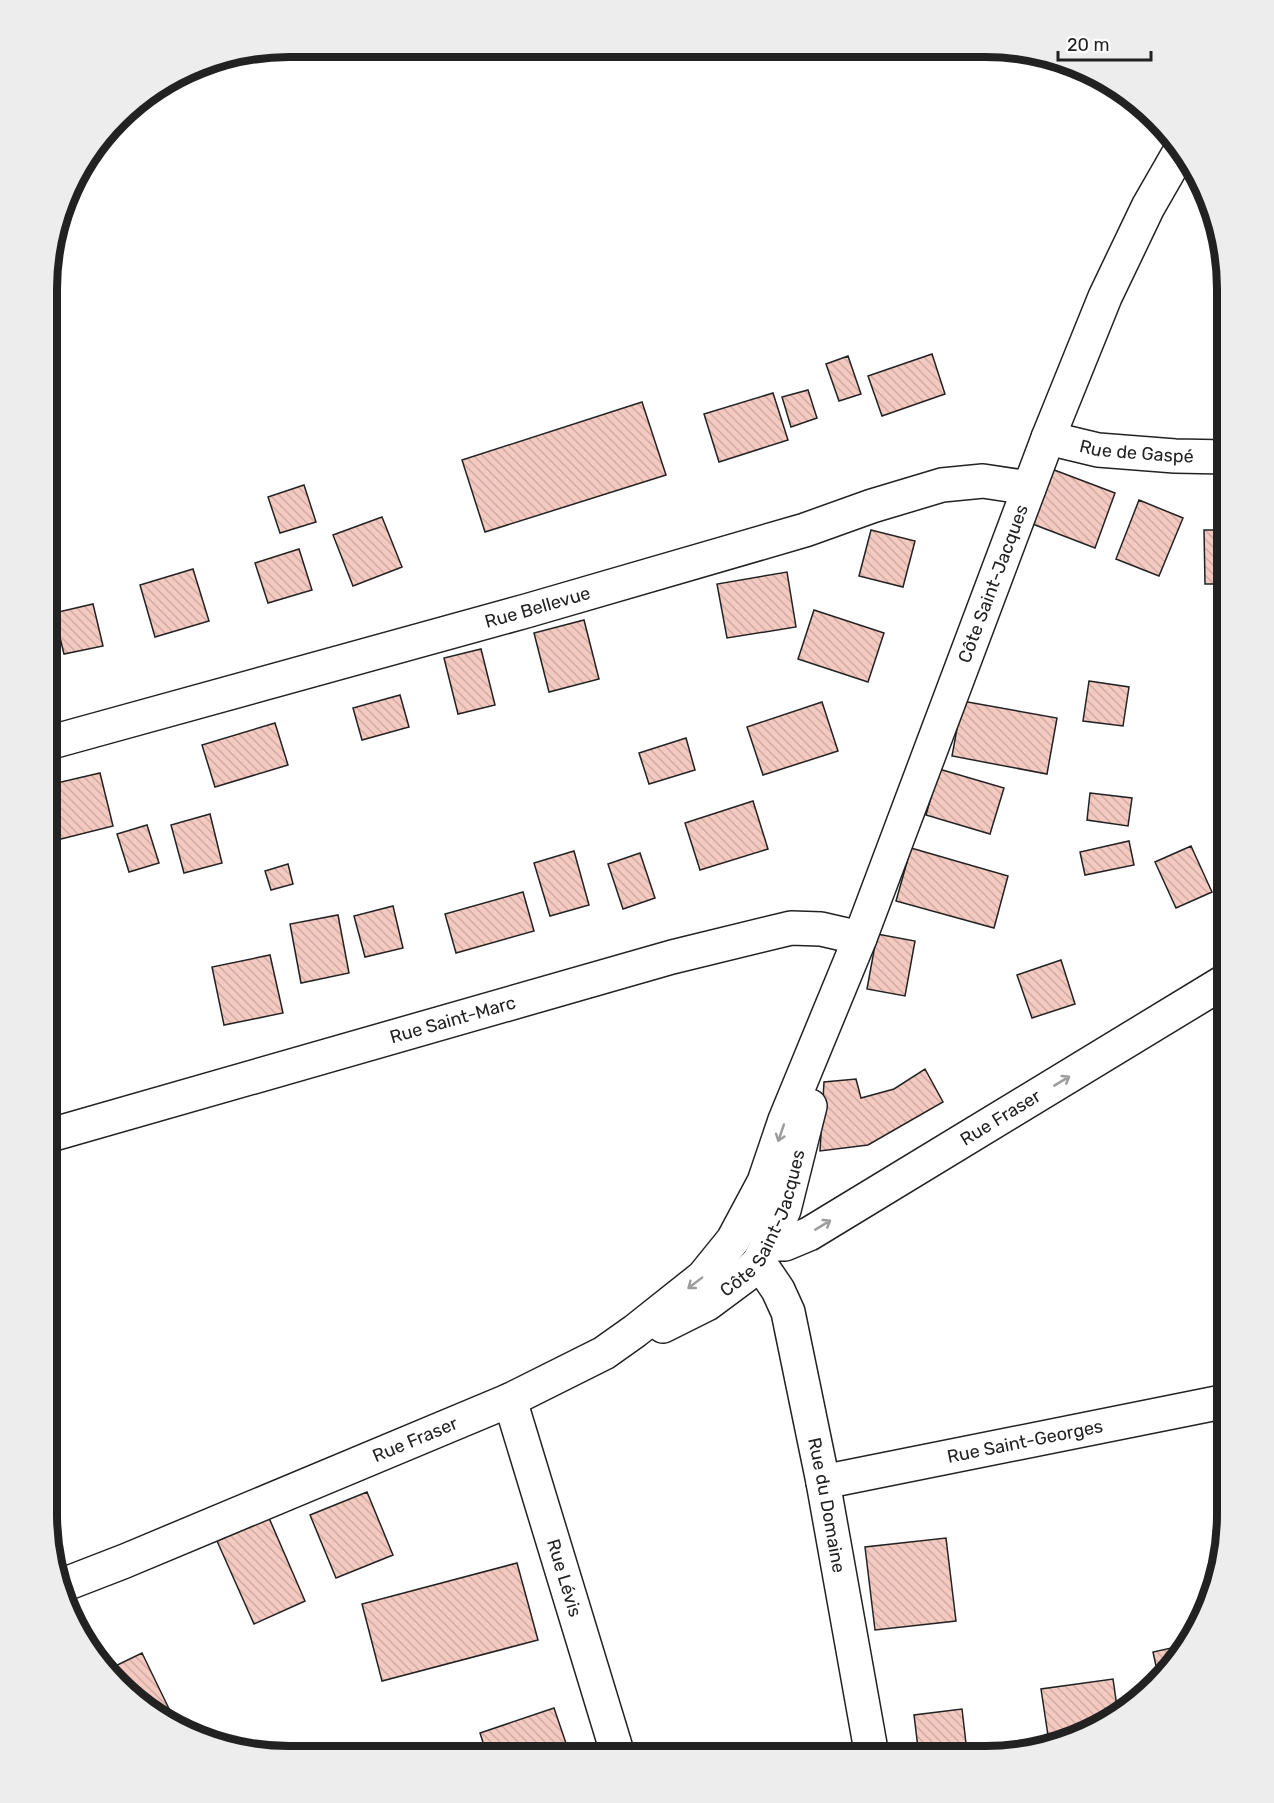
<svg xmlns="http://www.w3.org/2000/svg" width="1274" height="1803" font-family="Rubik,sans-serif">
<defs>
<pattern id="building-back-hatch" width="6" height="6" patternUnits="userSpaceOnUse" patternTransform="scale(1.5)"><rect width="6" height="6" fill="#f3c9c0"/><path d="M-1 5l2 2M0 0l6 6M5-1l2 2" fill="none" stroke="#d0aca5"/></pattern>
</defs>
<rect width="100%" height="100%" fill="#fff"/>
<!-- building -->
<path fill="url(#building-back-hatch)" stroke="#222" stroke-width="1.5" d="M932,354L945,394L882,416L868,376Z
M848,356L861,394L839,401L826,364Z
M808,390L817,418L791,427L782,397Z
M773,393L788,440L719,462L704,414Z
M642,402L666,475L485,532L462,460Z
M1049,468L1115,493L1095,548L1030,523Z
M304,485L316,522L280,533L268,497Z
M1139,500L1183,518L1159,576L1116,559Z
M382,517L402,567L353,586L333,535Z
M871,530L915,541L903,587L859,576Z
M1204,530H1227V584H1205Z
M299,549L312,590L268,603L255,563Z
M193,569L209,621L155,637L140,585Z
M787,572L796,627L727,638L717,584Z
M93,604L103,646L64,654L54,613Z
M814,610L884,633L868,682L798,659Z
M584,620L599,679L549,692L534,633Z
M481,649L495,705L458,714L444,658Z
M1089,681L1129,687L1123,726L1083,721Z
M400,695L409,727L362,740L353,708Z
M962,701L1057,718L1047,774L952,756Z
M822,702L838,751L763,775L747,727Z
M275,723L288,765L215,787L202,745Z
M686,738L695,770L649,784L639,753Z
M939,769L1004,788L990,834L926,815Z
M100,773L113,826L49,842L48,785Z
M1090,793L1132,798L1128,826L1087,820Z
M753,801L768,849L700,870L685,823Z
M210,814L222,863L184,873L171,825Z
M147,825L159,863L129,872L117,834Z
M1129,841L1134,865L1085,875L1080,852Z
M1191,846L1212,892L1176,908L1155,862Z
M911,848L1008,876L994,928L896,901Z
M574,851L589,905L550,916L534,863Z
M640,853L655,898L623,909L608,864Z
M288,864L293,884L271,890L265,871Z
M523,892L534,931L456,953L445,914Z
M393,906L403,948L365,957L354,916Z
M338,915L349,973L301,983L290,924Z
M877,934L915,941L905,996L867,989Z
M270,955L283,1013L224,1025L212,967Z
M1061,960L1075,1004L1032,1018L1017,975Z
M925,1069L943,1102L868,1145L820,1151L824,1082L856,1079L861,1098L894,1089Z
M367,1492L393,1555L336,1578L310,1515Z
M269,1518L305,1601L254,1624L217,1541Z
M946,1538L956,1621L875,1630L865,1547Z
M517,1563L538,1640L382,1681L362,1604Z
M1189,1644L1186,1649L1159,1680L1153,1652Z
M142,1653L174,1719L169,1721L154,1715L105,1671Z
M1113,1679L1118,1714L1092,1732L1049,1742L1041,1689Z
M554,1708L570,1755H487L480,1733Z
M962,1709L967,1752L919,1756L914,1715Z"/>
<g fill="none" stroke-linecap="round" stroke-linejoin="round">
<!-- minor casing -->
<g stroke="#222" stroke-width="36">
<g id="minor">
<path id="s1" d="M1048,438L1098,450L1175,456L1227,457"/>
<path id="s2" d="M48,743L526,611L805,530L872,506L942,485L983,481L1029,488"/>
<path id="s3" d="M47,1136L672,957L791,928L821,929L860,938"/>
<path id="s4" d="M769,1244H785L809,1234L1227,980"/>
<path id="s5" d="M759,1262L778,1290L788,1312L823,1482L872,1756"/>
<path id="s6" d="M510,1400L618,1755"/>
<path id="s7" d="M823,1482L1227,1401"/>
</g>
</g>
<!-- major casing -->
<g stroke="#222" stroke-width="36">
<g id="major">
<path id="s8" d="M663,1326L707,1304L746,1275L759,1262L784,1210L810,1106"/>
<path id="s9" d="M63,1585L125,1561L510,1400L604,1353L635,1331L703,1277L733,1240L764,1182L785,1120L860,938L1048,438L1105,297L1148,207L1179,153"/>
</g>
</g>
<!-- minor -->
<use href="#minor" stroke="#fff" stroke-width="33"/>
<!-- major -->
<use href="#major" stroke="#fff" stroke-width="33"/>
</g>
<!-- one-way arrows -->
<defs><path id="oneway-shaft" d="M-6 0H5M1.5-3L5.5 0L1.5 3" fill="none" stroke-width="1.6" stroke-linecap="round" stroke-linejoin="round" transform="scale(1.5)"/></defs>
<g stroke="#9c9c9c">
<use href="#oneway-shaft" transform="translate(1062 1081) rotate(-31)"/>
<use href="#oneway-shaft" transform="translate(781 1133) rotate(109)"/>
<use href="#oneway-shaft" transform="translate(823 1225) rotate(-31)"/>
<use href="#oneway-shaft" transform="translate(695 1283) rotate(143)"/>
</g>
<g text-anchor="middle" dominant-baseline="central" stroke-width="4.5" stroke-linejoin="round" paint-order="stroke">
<!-- street labels -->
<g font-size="18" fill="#222" stroke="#fff">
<text stroke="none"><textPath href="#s1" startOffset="90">Rue de Gaspé</textPath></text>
<text stroke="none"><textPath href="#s9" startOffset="1468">Côte Saint-Jacques</textPath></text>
<text stroke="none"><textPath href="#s2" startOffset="508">Rue Bellevue</textPath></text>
<text stroke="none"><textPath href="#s3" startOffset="422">Rue Saint-Marc</textPath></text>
<text stroke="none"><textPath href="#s4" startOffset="266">Rue Fraser</textPath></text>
<text stroke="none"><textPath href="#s8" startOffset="152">Côte Saint-Jacques</textPath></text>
<text stroke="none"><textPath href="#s9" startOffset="381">Rue Fraser</textPath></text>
<text stroke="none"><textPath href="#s7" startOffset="206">Rue Saint-Georges</textPath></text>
<text stroke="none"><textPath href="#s5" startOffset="255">Rue du Domaine</textPath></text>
<text stroke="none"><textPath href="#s6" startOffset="186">Rue Lévis</textPath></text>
</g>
</g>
<!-- crop -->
<path d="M0 0H1274V1803H0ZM289 57H985A232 232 0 0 1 1217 289V1514A232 232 0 0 1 985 1746H289A232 232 0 0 1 57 1514V289A232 232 0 0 1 289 57Z" fill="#ededed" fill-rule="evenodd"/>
<path fill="none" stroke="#222" stroke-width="8" d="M289 57H985A232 232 0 0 1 1217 289V1514A232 232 0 0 1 985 1746H289A232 232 0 0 1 57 1514V289A232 232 0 0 1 289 57Z"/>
<!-- scale -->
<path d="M1058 51v9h93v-9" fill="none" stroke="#222222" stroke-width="3"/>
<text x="1067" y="51" font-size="18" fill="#222222" stroke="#ffffff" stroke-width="4.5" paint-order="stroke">20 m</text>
</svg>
